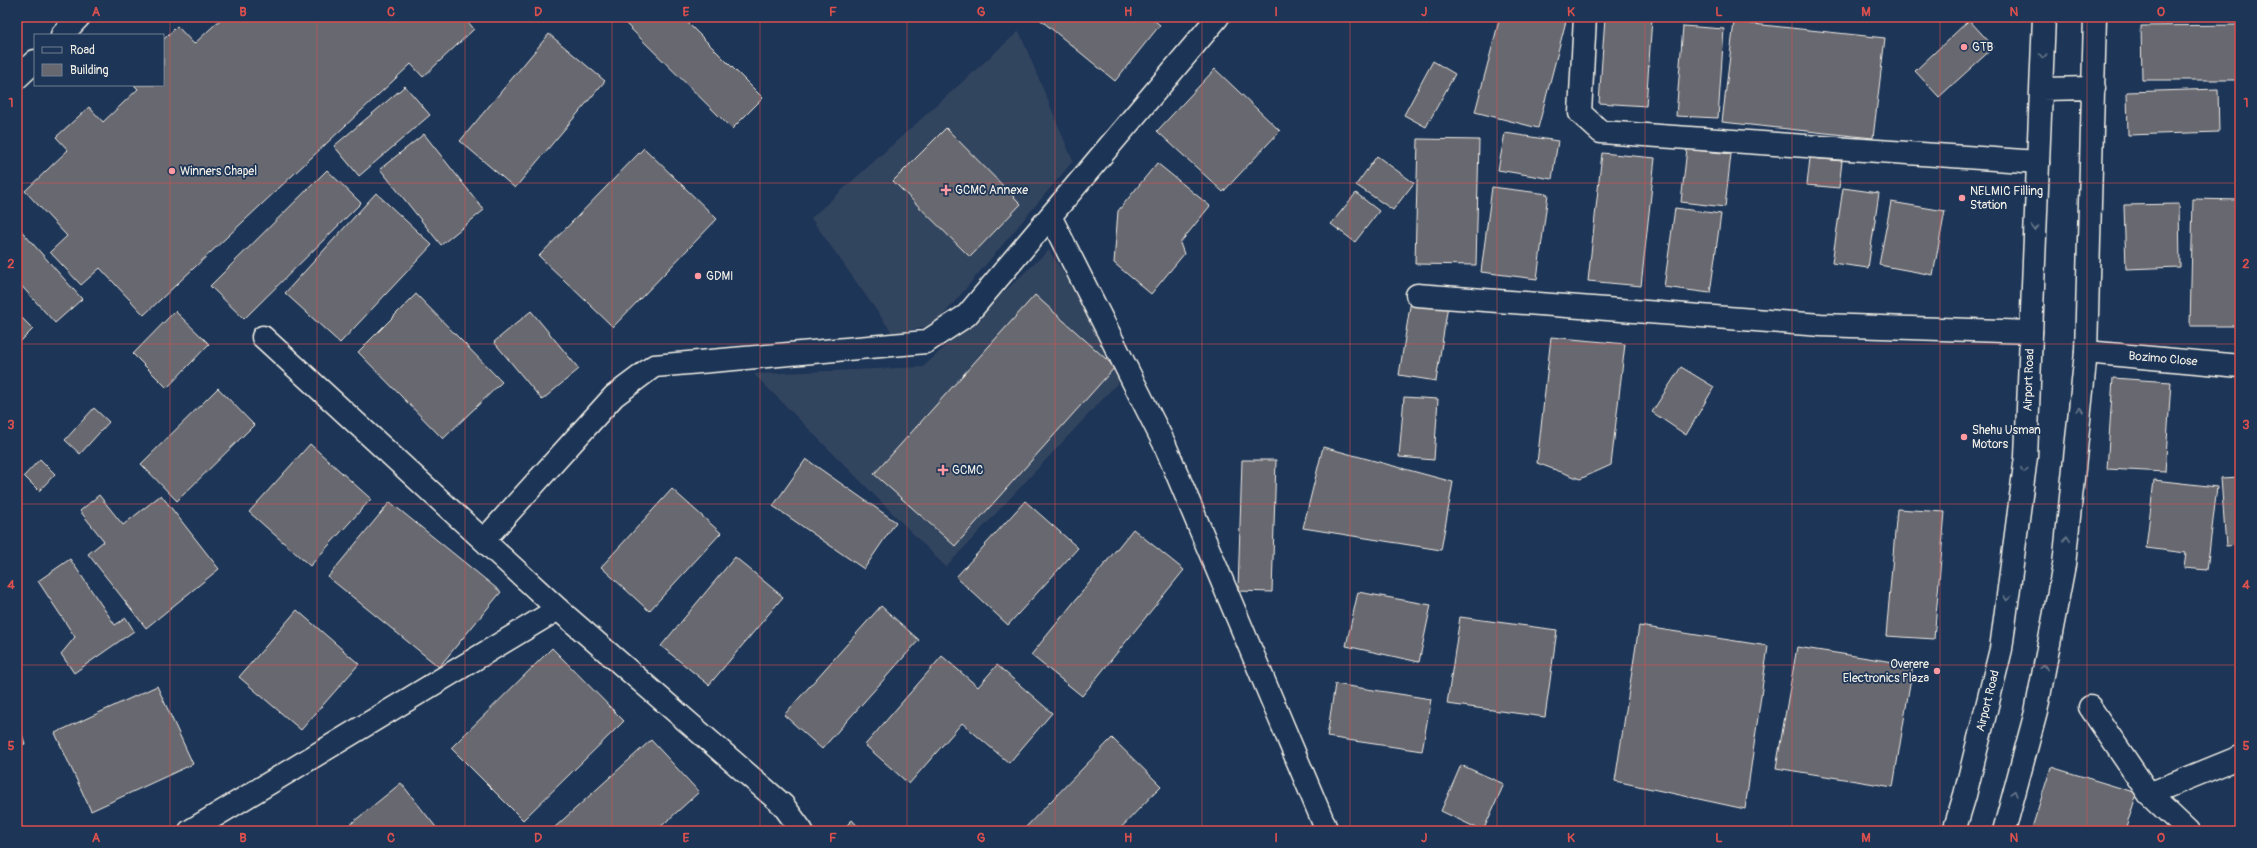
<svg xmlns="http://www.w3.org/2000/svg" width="2257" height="848" font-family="Pangolin,sans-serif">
<rect width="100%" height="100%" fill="#1d3557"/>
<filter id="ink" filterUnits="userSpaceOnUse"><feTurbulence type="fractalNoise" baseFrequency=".025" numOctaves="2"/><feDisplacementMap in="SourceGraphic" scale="8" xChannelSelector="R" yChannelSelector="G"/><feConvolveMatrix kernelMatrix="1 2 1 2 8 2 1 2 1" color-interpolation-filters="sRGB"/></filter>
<g filter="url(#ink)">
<!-- built -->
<path fill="#33445e" d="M1019,31L1073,161L935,325L893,334L811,218Z
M1049,250L1127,373L946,567L754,374L923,367Z"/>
<!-- building -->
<path fill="#676770" stroke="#f4f1e8" d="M223,17H464L474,29L423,77L411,64L144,315L100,268L81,285L50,252L67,236L25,191L68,150L56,137L89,107L103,122L138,89L134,85H163V40L177,26L194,44Z
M619,17H682L763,98L732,129Z
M1037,17H1150L1160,25L1115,81Z
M1500,17H1553L1566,21L1538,128L1475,112Z
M1605,17L1652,18L1646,106L1599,103Z
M1969,20L1994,47L1939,97L1915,71Z
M1734,22L1885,38L1873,138L1722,122Z
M2240,25V80H2142L2141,26Z
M1683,26L1724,29L1718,118L1676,116Z
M549,34L605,81L515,188L460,141Z
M1433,61L1455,74L1426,127L1404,115Z
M1215,69L1280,131L1223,192L1157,131Z
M405,86L430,115L359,176L334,146Z
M2218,89L2219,132L2128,135L2127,92Z
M946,128L1021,204L970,257L893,181Z
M1505,133L1558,141L1552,179L1498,170Z
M424,134L484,210L441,245L380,169Z
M1418,139L1479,140L1476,265L1415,264Z
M644,148L717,219L613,327L539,256Z
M1687,149L1731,154L1725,207L1681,202Z
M1602,153L1655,158L1641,286L1588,281Z
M1377,156L1414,183L1393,210L1356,185Z
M1810,158L1842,161L1839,188L1807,185Z
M1157,163L1210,206L1180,243L1184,254L1151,294L1114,263L1118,211Z
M327,170L361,203L244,319L210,286Z
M1492,187L1548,194L1537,279L1481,272Z
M1843,188L1879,193L1868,268L1832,263Z
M376,193L432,245L340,343L285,293Z
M1356,193L1379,211L1355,242L1331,224Z
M2193,199L2240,200V326H2190Z
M1891,202L1945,211L1933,275L1879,265Z
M2179,204L2180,267L2126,269L2124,205Z
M1675,208L1721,214L1710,293L1664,287Z
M17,226L82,299L55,323L17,281Z
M416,294L502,382L443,439L358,352Z
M1035,295L1115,367L955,546L874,474Z
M1411,300L1448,305L1436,381L1399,375Z
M175,311L209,344L167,388L133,354Z
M531,311L579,369L542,400L494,342Z
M17,313L33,329L17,345Z
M1551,337L1625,344L1611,465L1580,479L1537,463Z
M1681,367L1714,387L1686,435L1652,412Z
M2113,378L2171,382L2165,472L2107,469Z
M218,388L254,425L177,501L141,464Z
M1404,397L1438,399L1434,460L1399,457Z
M94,408L109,422L80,454L65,440Z
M310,444L371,499L310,566L249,512Z
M1323,447L1453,482L1441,550L1303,528Z
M40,459L55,474L39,491L24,476Z
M806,459L896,522L864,569L773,506Z
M1242,460H1276L1272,592L1238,591Z
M2240,477V545L2226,546L2221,478Z
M2154,480L2217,487L2207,570L2184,568L2186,553L2146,548Z
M672,489L721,533L649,611L601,567Z
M99,495L123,525L161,495L219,569L146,628L88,554L104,541L80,511Z
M1025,501L1078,548L1008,625L956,577Z
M390,502L501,592L439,667L328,577Z
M1897,509L1945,512L1934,639L1886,636Z
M1133,529L1184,570L1082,696L1031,655Z
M735,557L783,597L709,685L661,646Z
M70,559L115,625L126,618L134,631L74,673L61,654L75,637L38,581Z
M1358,592L1431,605L1419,662L1346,646Z
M881,606L919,640L822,749L784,715Z
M297,610L359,664L301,730L239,677Z
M1460,617L1557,630L1545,717L1447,704Z
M1639,626L1768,646L1745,809L1615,781Z
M1797,647L1913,665L1893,787L1776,768Z
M552,648L624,721L523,820L451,748Z
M942,656L978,687L997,665L1052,713L1009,763L962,723L909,784L865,745Z
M1335,684L1431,699L1422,751L1327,737Z
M157,686L193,764L91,811L55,733Z
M17,717L25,744L17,746Z
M1112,738L1161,786L1118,831H1022Z
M651,740L699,792L656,831H556L554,828Z
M1461,765L1504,784L1483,831L1441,811Z
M2051,767L2137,793L2125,831H2031Z
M401,783L439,831H342Z
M852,820L862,831H841Z
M1651,830V831H1574Z"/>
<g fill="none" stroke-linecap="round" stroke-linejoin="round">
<!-- street casing -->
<g stroke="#f4f1e8" stroke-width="25">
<path id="street" d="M1585,17L1580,113L1601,132L2038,162
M62,35L79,17
M17,78L35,61
M1051,218L1164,443L1327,831
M1417,295L1821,325L2031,332
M263,337L558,609L783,805L802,831
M2086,352L2240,366
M484,540L614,396L654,366L926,342L967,315L1218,17
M2090,707L2149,794L2188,831
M2149,794L2240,757
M190,831L558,609"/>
</g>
<!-- secondary casing -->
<g stroke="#f4f1e8" stroke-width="25">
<path id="secondary" d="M2041,89L2094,88
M1954,831L1965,795L2001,649L2026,457L2044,17
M2004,831L2036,712L2064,565L2086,352L2095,17"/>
</g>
<!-- street -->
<use href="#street" stroke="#1d3557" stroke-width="22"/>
<!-- secondary -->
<use href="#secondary" stroke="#1d3557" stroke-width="22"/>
</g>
<!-- one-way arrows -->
<defs><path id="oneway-chevron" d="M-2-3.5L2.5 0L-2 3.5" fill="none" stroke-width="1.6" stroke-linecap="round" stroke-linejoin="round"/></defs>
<g stroke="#68778a">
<use href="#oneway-chevron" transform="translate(2043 56) rotate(92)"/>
<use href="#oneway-chevron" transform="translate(2035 228) rotate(92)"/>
<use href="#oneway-chevron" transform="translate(2080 410) rotate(-84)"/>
<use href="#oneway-chevron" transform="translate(2024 470) rotate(97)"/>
<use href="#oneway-chevron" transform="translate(2067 539) rotate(-84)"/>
<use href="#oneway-chevron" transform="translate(2007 598) rotate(97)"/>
<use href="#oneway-chevron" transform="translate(2044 667) rotate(-79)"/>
<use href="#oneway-chevron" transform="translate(2014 793) rotate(-75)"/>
</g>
</g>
<!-- grid -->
<path fill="none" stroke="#dc504e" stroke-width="1" stroke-opacity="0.55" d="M170,17V831M317,17V831M465,17V831M612,17V831M760,17V831M907,17V831M1055,17V831M1202,17V831M1350,17V831M1497,17V831M1645,17V831M1792,17V831M1940,17V831M2087,17V831M17,183H2240M17,344H2240M17,504H2240M17,665H2240"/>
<!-- markers -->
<g fill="#ff9aa2" stroke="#1d3557" stroke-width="1.5">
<circle cx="1964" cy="47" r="4"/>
<circle cx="172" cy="171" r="4"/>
<path d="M944 184h4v4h4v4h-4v4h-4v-4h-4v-4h4z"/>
<circle cx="1962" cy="198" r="4"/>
<circle cx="698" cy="276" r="4"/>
<circle cx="1964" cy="437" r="4"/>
<path d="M941 464h4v4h4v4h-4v4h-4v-4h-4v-4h4z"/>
<circle cx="1937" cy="671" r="4"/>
</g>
<g text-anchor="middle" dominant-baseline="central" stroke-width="3.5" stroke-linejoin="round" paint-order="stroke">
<!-- poi labels -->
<g font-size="12" fill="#f4f1e8" stroke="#1d3557" text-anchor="start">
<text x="1972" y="47">GTB</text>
<text x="180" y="171">Winners Chapel</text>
<text x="955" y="190">GCMC Annexe</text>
<text x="1970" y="191">NELMIC Filling<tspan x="1970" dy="14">Station</tspan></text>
<text x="706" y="276">GDMI</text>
<text x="1972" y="430">Shehu Usman<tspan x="1972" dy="14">Motors</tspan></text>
<text x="952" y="470">GCMC</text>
<text x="1929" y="664" text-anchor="end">Overere<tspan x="1929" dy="14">Electronics Plaza</tspan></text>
</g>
<!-- street labels -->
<g font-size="12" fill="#f4f1e8" stroke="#1d3557">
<text transform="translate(2163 359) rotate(5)">Bozimo Close</text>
<text transform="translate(2029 380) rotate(-88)">Airport Road</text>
<text transform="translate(1988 701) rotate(-76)">Airport Road</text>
</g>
</g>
<!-- margin -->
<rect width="2257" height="848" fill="none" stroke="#1d3557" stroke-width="44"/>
<!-- legend -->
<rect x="34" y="34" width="130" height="52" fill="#1d3557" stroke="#738091"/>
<rect x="42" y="47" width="20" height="6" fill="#1d3557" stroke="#738091"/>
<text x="70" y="54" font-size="12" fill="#f4f1e8">Road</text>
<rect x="42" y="64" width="20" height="12" fill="#676770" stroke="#738091"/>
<text x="70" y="74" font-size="12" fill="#f4f1e8">Building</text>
<rect x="22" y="22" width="2213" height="804" fill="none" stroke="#dc504e" stroke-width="1.5"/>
<g font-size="13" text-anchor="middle" font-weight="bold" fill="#dc504e">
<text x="96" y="16">A</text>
<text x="243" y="16">B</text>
<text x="391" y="16">C</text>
<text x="538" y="16">D</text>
<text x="686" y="16">E</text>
<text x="833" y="16">F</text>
<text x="981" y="16">G</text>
<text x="1128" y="16">H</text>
<text x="1276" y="16">I</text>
<text x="1424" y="16">J</text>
<text x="1571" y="16">K</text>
<text x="1719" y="16">L</text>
<text x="1866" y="16">M</text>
<text x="2014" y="16">N</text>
<text x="2161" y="16">O</text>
<text x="11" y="107">1</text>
<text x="2246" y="107">1</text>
<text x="11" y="268">2</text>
<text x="2246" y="268">2</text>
<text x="11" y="429">3</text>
<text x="2246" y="429">3</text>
<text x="11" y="589">4</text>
<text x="2246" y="589">4</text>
<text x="11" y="750">5</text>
<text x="2246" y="750">5</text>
<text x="96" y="842">A</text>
<text x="243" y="842">B</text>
<text x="391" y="842">C</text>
<text x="538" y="842">D</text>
<text x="686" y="842">E</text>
<text x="833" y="842">F</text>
<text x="981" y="842">G</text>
<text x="1128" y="842">H</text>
<text x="1276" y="842">I</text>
<text x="1424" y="842">J</text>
<text x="1571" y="842">K</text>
<text x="1719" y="842">L</text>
<text x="1866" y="842">M</text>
<text x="2014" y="842">N</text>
<text x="2161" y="842">O</text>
</g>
</svg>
